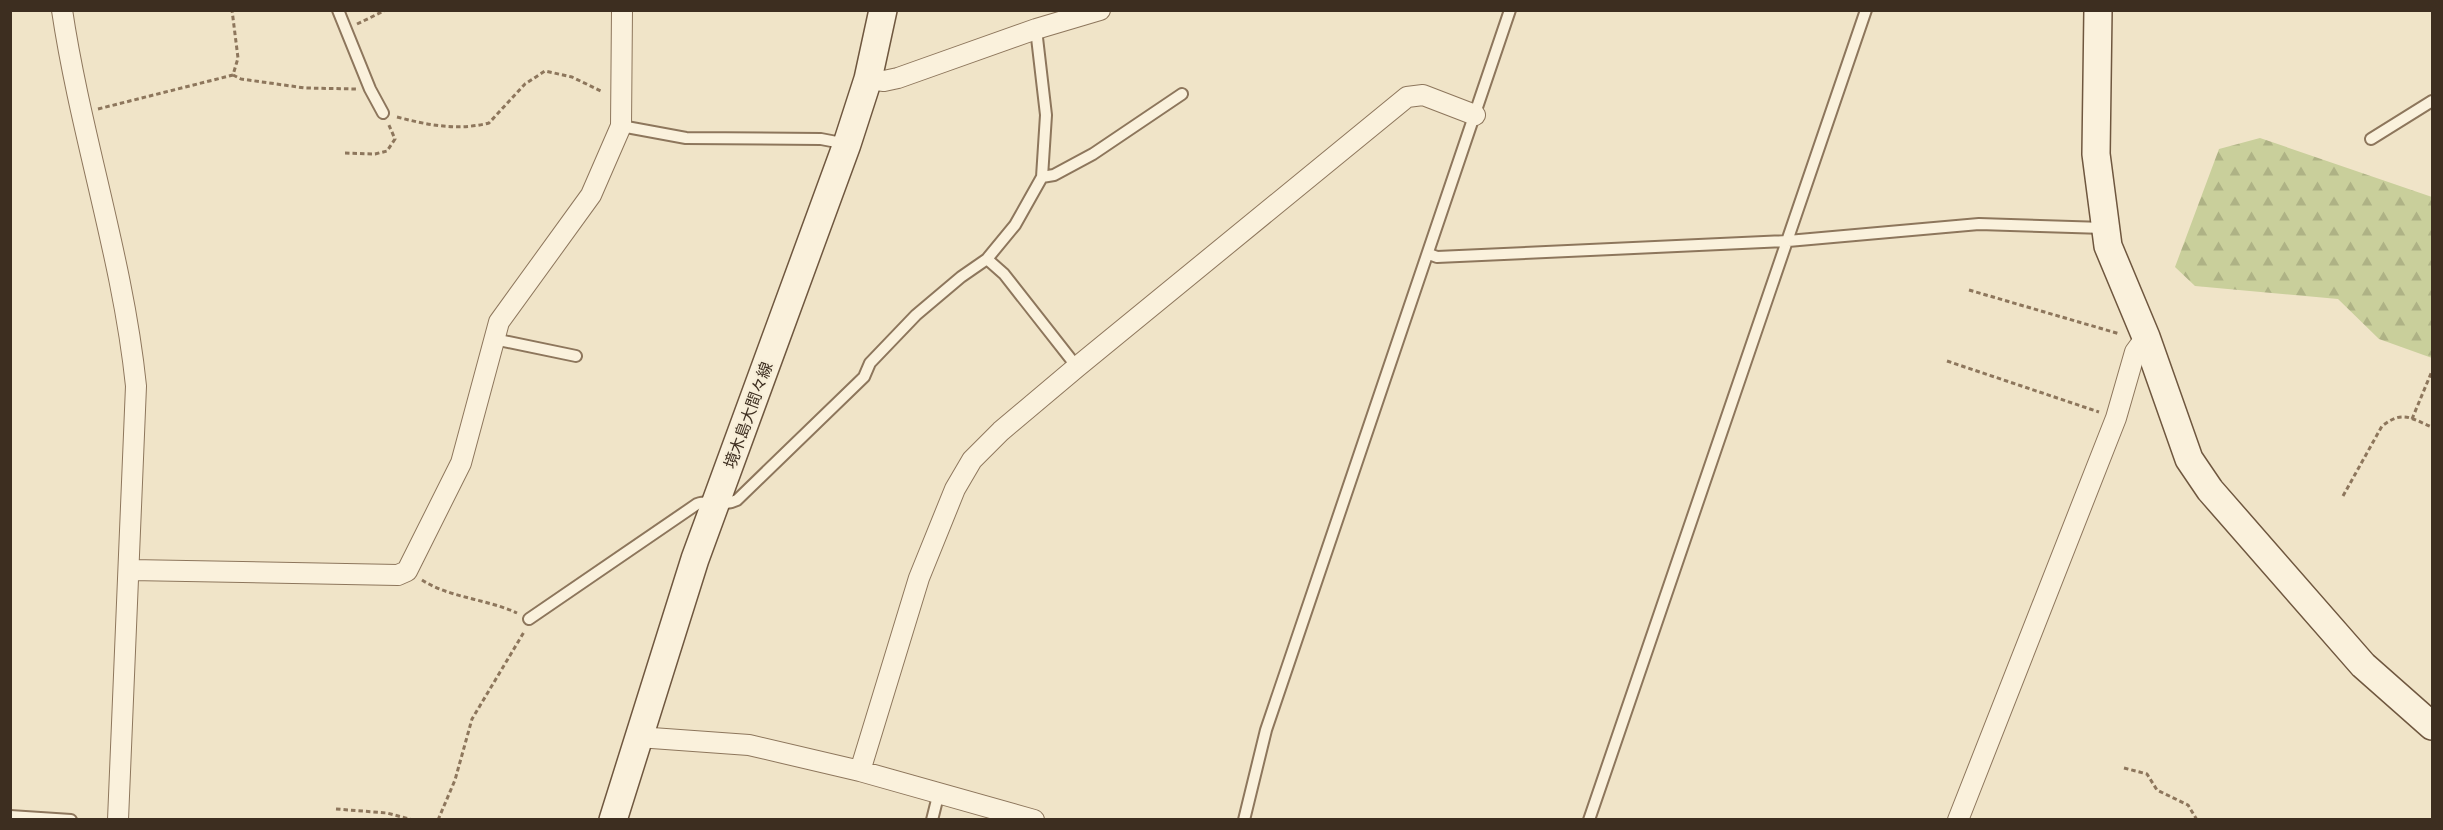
<svg xmlns="http://www.w3.org/2000/svg" width="2443" height="830" font-family="'Libre Baskerville','Noto Sans JP',serif">
<defs>
<pattern id="forest-firs" width="22" height="20" patternUnits="userSpaceOnUse" patternTransform="scale(1.5)"><rect width="22" height="20" fill="#c9cf9b"/><path d="M5 1l3.5 6h-7zM16 11l3.5 6h-7z" fill="#aeb285"/></pattern>
</defs>
<rect width="100%" height="100%" fill="#f0e4c8"/>
<!-- forest -->
<path fill="url(#forest-firs)" d="M2260,138L2432,197V358L2379,339L2338,299L2195,286L2175,267L2219,149Z"/>
<g fill="none" stroke-linecap="round" stroke-linejoin="round">
<!-- lane casing -->
<g stroke="#8d765c" stroke-width="14">
<path id="lane" d="M338,10L370,89L383,113
M621,126L686,138L821,139L847,144
M2371,139L2432,101
M1042,177L1054,175L1093,154L1182,94
M1429,254L1437,257L1788,241L1979,224L2104,228
M987,259L1004,274L1077,367
M494,339L576,356
M529,619L697,504C711,499 723,507 737,500L864,377L870,363L916,315L961,277L987,259L1015,225L1042,177L1046,115L1036,29
M10,816L71,820
M932,820L939,792
M1244,820L1266,730L1510,10
M1589,820L1866,10"/>
</g>
<!-- street casing -->
<g stroke="#8d765c" stroke-width="22">
<path id="street" d="M62,10C81,137 123,259 136,386L118,820
M868,79L884,81L898,78L1036,29L1100,10
M131,570L398,575L407,571L461,463L499,322L591,195L621,126L622,10
M638,737L749,745L860,771L1034,820
M860,771L919,578L955,489L972,460L1001,431L1077,367L1407,97L1423,95L1475,115
M1958,820L2116,418L2135,352L2146,337"/>
</g>
<!-- secondary casing -->
<g stroke="#6f573f" stroke-width="30">
<path id="secondary" d="M2098,10L2096,154L2108,246L2146,337L2189,459L2210,490L2363,665L2432,726
M613,820L695,559L847,144L868,79L883,10"/>
</g>
<!-- path -->
<path stroke="#8d765c" stroke-width="3" stroke-dasharray="4.5 3" stroke-linecap="butt" d="M357,24L386,10
M233,75L241,79L305,88L356,89
M98,109L233,75L238,58L232,10
M397,117C428,125 457,131 489,123L525,84L545,71L572,77L603,92
M345,153L375,154L387,151L395,139L388,123
M1969,290L2120,334
M1947,361L2099,412
M2412,419L2432,371
M2343,496L2382,426C2403,410 2410,418 2432,427
M422,580C450,598 487,599 517,613
M2124,768L2147,774L2157,790L2188,805L2197,820
M336,809L387,813L413,820
M438,820L455,780L472,719L524,632"/>
<!-- lane -->
<use href="#lane" stroke="#faf1dc" stroke-width="10"/>
<!-- street -->
<use href="#street" stroke="#faf1dc" stroke-width="20"/>
<!-- secondary -->
<use href="#secondary" stroke="#faf1dc" stroke-width="27"/>
</g>
<g text-anchor="middle" dominant-baseline="central" stroke-width="4.5" stroke-linejoin="round" paint-order="stroke">
<!-- street labels -->
<g font-size="16" fill="#3d2e20" stroke="#f7eed8">
<text transform="translate(748 415) rotate(-70)">境木島大間々線</text>
</g>
</g>
<!-- border -->
<rect width="2443" height="830" fill="none" stroke="#3d2e20" stroke-width="24"/>
</svg>
